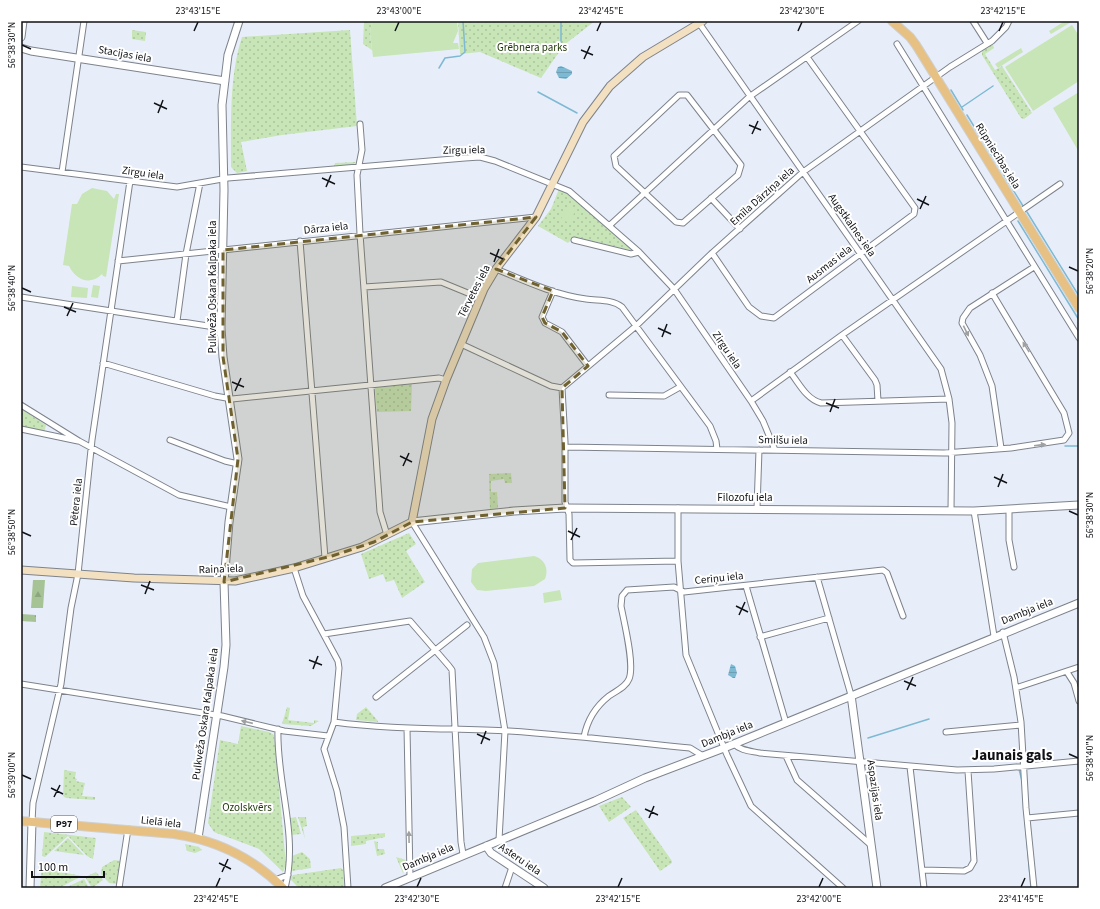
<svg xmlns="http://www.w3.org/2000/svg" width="1100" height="909" font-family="'Source Sans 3',sans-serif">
<defs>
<pattern id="grass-dots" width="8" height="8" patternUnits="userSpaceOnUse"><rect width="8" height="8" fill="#c7e5b7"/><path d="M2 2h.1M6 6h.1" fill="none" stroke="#aac39d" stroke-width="1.8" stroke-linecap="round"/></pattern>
<pattern id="forest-firs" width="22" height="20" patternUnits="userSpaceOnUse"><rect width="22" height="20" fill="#a6c395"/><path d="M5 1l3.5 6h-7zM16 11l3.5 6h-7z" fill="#8ea680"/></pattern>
<pattern id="water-rules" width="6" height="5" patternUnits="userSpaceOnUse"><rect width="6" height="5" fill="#7eb9d3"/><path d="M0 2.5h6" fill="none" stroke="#6c9eb4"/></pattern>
</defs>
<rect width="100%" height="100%" fill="#e8eef9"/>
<!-- grass -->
<path fill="url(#grass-dots)" d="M364,21H372L370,33L372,50L363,44Z
M458,21H595L564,45L541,78L480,52L460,54Z
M132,30L146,32L145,41L132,39Z
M350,30L357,126L282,135L241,142L247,171L237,173L231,167C231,127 229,75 242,37Z
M990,45H993L994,48L985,54L995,70L1002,66L1032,113L1024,119L1021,118L982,55V50Z
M358,155H360C355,169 347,166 334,166L335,163L356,162Z
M559,189L570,194L635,250L634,251L576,237H573L568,243L538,226L551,209Z
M412,384L411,411L377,412L375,388Z
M21,409L46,425L44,433L21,428Z
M511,473L512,483H505L504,479L491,481V492H497L498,508L490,509L489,474Z
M409,533L416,544L406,551L425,582L402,598L394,580L386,582L383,574L369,579L361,554Z
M287,707L290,708L288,720L314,723V720L319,721L311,726L282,724Z
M366,707L378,721V722L356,720L357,714Z
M241,726L269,732L274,735L286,865L283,872L259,849L214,832L208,823L220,740L238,744Z
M64,770L76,772L75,778L77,779L76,781L85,783L82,796L95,797V800L66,798L63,796Z
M622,797L631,807L609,822L599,806Z
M636,810L672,861V863L660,871L623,818Z
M296,817L301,834L291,835L290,818Z
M298,817H306L307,826L303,827L305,839Z
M44,832L96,838L93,859L87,856L68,836L45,857L42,856Z
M385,833V837L366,841V844L351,846V836Z
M68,838L84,855L54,851Z
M374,841L378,842V849H384L385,854L377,856Z
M185,844L199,847L202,850L195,853L187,851Z
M302,852L310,859L311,868L292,871V856Z
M396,857L406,860L405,871L403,873Z
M114,860L121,861L117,884L109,883L101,874L102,867Z
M42,864H44L50,870L82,876L59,888H40Z
M341,868L343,870L344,886L341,888H299L290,879L293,875Z
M96,872L103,880L92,888L85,877Z
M84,879L89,888H65Z"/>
<!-- forest -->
<path fill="url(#forest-firs)" d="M33,580H45L43,608H31Z
M21,614L36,615V622L21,621Z"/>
<!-- pitch -->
<path fill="#c7e5b7" d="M372,21H457L458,31L453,43H458L459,49L373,57L370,33Z
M1065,21H1073L1051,34L1049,31Z
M1072,25L1079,36V81L1033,111L1005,67Z
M1021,48L1023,52L998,68L995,64Z
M1079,92V152L1053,108Z
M92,188L107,191L114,199L116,194H119L106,277L103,276L102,274C90,286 76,280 69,266L63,265L72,204H77L82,194Z
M568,206L576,210L569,223L561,219Z
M93,285L100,286L98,298L91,297Z
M72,286L88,288L87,298L71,297Z
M534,556C545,559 549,569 545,579L534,586L486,591L477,590L471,582L472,569L478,563Z
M560,590L562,600L544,603L543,593Z"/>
<!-- water -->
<path fill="url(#water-rules)" d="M561,66L572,71V74L566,79L559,78L556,72L558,67Z
M731,664L735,666L737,673L735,678H733L728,675Z"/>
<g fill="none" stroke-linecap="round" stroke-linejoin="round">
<!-- stream -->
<path stroke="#7eb9d3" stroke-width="1.5" d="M561,44V21
M439,68L445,58L460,56L465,52L463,21
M951,90L963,110
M538,92L577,113
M962,107L993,86
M967,115L1023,206
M1027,212L1079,296
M1018,221L1079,320
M1065,446H1079
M868,738L929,719
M1019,769L1022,781
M1024,808L1031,888"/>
<!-- minor casing -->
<g stroke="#7d838c" stroke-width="7">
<path id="minor" d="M973,21L987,43
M699,23L941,369L949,399L952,423L951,510
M897,44L1079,338
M679,95H687L741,165L738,175L683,223L676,222L616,166L614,156Z
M360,124L362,150L357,175L360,234L380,512L387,535
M21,167L177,187L228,178L465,158L480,157L495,161L569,191L639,252L674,289L751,401L763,421L775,450
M62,172L84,21
M711,198L740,229
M610,225L749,97L858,21
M574,240L631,254L639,252
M300,241L325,558
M712,253L749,307L761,316L774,318L914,214L915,208L807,57
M118,261L536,217
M496,269C525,281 555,295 586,299C598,301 612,299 622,307L710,426L716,441L717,449
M364,287L441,282L480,298
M553,291L542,317L545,323L562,332L588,366
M21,297L221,328
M177,321L186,254L200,183
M842,335L875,380L877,385L878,401
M461,344L551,386L562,388L636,326L712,253L803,172L950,67L992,41L1006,27L1009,21
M103,363L215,396L232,399L439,378L446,380
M790,372C799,383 806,399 821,403L949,399
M562,388L565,442V502L569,514L570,560L573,563L678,561
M609,395L664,396L680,387
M751,401L842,335L1060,184
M21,405L79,441L179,495L231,507
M21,429L78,441
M170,440L225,461L238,464
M565,447L944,453L1011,448L1064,440L1069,433L1064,413L992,293
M1001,448L992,386L980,355L962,323L963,318L970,308L1034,267
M678,508V561L686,655L727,755L751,806L843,888
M757,508L759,450
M1009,509V540L1014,567
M974,511L994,636
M412,522L484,637L494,663L505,731L499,840
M294,568L303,596L338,661L339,668L334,722L324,749L337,791L344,827L348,888
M817,577L851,695
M746,586L786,723
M1003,632L1014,677L1021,722L1026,808L1034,888
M324,634L410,621L449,666L452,670L461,842L463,854
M760,637L829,618
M1067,672L1074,683L1079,701
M21,684L222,716L284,731L328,736
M1016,688L1079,667
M376,697L467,625
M334,722C392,730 451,728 509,731C570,735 630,742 690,748L703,756
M407,728L410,876
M278,729C276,782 299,836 285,888
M946,732L1021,725
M584,737C587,721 595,707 609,696C616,691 626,687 629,679C635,665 624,622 621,606L622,596L627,590L674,587L684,592L883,570L887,573L903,616
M734,744C741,751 751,751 760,753L957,770L994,769L1079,761
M786,756L797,780L871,845
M910,767L924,888
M1027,818L1079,813
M32,822L33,803L61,684L71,608L78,574L92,440L130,181
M922,870L964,871L970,868L974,861L968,771
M275,880L288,875
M119,888L128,829
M505,888L512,867"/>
</g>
<!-- tertiary casing -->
<g stroke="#7d838c" stroke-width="9">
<path id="tertiary" d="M21,37L23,21
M21,48L31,51L225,81
M412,522L514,511L565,508L974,511L1079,505
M851,695L877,888
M198,838L224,667L226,645L224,582L229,522L238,459L223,357L221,328L224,190L222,105L228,55L239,21
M486,846L491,853L544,888
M30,888L32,822
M385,888L595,801L645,778L724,748L1079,603"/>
</g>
<!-- secondary casing -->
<g stroke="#7d838c" stroke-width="9">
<path id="secondary" d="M21,570L134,578L235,581L294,568L362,547L412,522L432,419L446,380L484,289L496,269L536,217L583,122L610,86L643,57L703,21"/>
</g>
<!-- primary casing -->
<g stroke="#cfd0d0" stroke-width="10">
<path id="primary" d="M892,21L910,37L916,45L1079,308
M21,821L174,834C216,840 253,858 283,888"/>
</g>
<!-- minor -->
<use href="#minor" stroke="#fff" stroke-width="5"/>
<!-- tertiary -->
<use href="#tertiary" stroke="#fff" stroke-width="7"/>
<!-- secondary -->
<use href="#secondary" stroke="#f2e0c1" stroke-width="7"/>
<!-- primary -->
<use href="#primary" stroke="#e6c183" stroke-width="8"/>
</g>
<!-- one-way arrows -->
<defs><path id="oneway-solid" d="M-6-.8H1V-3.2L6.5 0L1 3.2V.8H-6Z"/></defs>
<g fill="#9fa0a2">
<use href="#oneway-solid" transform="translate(966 331) rotate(64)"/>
<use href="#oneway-solid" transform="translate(1026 347) rotate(-122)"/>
<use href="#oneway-solid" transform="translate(1040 445) rotate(-7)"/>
<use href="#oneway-solid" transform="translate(247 722) rotate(-167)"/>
<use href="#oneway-solid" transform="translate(409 837) rotate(-91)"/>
</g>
<!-- marked area -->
<path fill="#706230" fill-opacity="0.2" stroke="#706230" stroke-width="3" stroke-dasharray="8 5" stroke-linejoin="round" d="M536,217L496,269L553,291L542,317L545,323L562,332L588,366L562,388L565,508L412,522L374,542L332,556L224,582L238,459L223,357V250Z"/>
<!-- ticks -->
<path fill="none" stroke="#101216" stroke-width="1.5" d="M194,31L198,22M395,31L399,22M597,31L601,22M798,31L802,22M999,31L1003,22M22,45L31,49M581,50L593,55M584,59L590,46M154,103L167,109M158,113L163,100M749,125L761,130M752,134L758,121M322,178L335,184M326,187L331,175M917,199L929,205M920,209L926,196M490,253L503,259M494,262L499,249M1069,267L1078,271M22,288L31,292M64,307L76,312M67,316L73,303M658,328L671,334M662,337L667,324M232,382L244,387M235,391L241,378M826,403L839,408M830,412L835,399M400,456L412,462M403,466L409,453M994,477L1007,483M998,487L1003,474M1069,511L1078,515M568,531L580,537M22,532L31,536M571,540L577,528M141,585L154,590M145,594L150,581M736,606L748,612M739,615L745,602M309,660L322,665M313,669L318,656M904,681L916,686M907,690L913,677M477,734L490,740M481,744L486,731M1069,754L1078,758M22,775L31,779M51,788L63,794M54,797L60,785M645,809L658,815M649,818L654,806M219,863L231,869M222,872L228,859M216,887L220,878M417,887L421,878M618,887L622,878M819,887L823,878M1021,887L1025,878"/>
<g text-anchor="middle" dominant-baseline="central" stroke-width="4" stroke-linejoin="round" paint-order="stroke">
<!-- shield labels -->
<rect fill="#fff" stroke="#58595c" stroke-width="1" x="51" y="816" width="26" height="16" rx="3"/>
<g font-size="10" font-weight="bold" fill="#101216">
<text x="64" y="824">P97</text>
</g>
<!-- park labels -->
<g font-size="11" fill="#193402" stroke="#fff">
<text x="532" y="47">Grēbnera parks</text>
<text x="247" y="807">Ozolskvērs</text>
</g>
<!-- street labels -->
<g font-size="11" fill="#101216" stroke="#fff">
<text transform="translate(125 54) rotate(10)">Stacijas iela</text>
<text transform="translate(464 150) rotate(-1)">Zirgu iela</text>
<text transform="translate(998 156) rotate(58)">Rūpniecības iela</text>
<text transform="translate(143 173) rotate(8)">Zirgu iela</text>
<text transform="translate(762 196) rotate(-42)">Emīla Dārziņa iela</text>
<text transform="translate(852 225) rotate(55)">Augstkalnes iela</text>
<text transform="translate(326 228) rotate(-6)">Dārza iela</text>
<text transform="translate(829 264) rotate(-38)">Ausmas iela</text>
<text transform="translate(212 287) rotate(-90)">Pulkveža Oskara Kalpaka iela</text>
<text transform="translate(474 291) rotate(-63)">Tērvetes iela</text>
<text transform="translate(727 350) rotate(56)">Zirgu iela</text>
<text transform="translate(783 440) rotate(1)">Smilšu iela</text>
<text x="745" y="497">Filozofu iela</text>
<text transform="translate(76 502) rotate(-84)">Pētera iela</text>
<text transform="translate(221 569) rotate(-2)">Raiņa iela</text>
<text transform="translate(719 578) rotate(-6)">Ceriņu iela</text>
<text transform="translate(1027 611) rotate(-22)">Dambja iela</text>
<text transform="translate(205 714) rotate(-82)">Pulkveža Oskara Kalpaka iela</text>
<text transform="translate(727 734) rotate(-22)">Dambja iela</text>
<text transform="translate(875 790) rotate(82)">Aspazijas iela</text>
<text transform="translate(161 822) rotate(6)">Lielā iela</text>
<text transform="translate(428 857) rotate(-23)">Dambja iela</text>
<text transform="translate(520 859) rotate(34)">Asteru iela</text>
</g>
<!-- district labels -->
<g font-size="15" font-weight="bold" fill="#101216" stroke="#fff">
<text x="1012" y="755">Jaunais gals</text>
</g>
</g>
<!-- border -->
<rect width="1100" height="909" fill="none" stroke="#ffffff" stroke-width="44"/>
<!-- scale -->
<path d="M32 871v6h72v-6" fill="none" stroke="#101216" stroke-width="2"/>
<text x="38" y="871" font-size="12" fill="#101216" stroke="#ffffff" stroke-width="3" paint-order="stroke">100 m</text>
<rect x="22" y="22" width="1056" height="865" fill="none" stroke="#101216" stroke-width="1.5"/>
<g font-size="10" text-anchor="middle" fill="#101216">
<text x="198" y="14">23°43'15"E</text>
<text x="399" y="14">23°43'00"E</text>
<text x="601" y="14">23°42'45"E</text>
<text x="802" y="14">23°42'30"E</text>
<text x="1003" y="14">23°42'15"E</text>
<text transform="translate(11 45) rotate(-90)" y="4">56°38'30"N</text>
<text transform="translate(1089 271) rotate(-90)" y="4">56°38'20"N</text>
<text transform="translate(11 288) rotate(-90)" y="4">56°38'40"N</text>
<text transform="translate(1089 515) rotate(-90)" y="4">56°38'30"N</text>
<text transform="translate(11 532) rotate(-90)" y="4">56°38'50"N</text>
<text transform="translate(1089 758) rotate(-90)" y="4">56°38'40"N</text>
<text transform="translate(11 775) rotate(-90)" y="4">56°39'00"N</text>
<text x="216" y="902">23°42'45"E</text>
<text x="417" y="902">23°42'30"E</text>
<text x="618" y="902">23°42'15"E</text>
<text x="819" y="902">23°42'00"E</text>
<text x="1021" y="902">23°41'45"E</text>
</g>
</svg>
